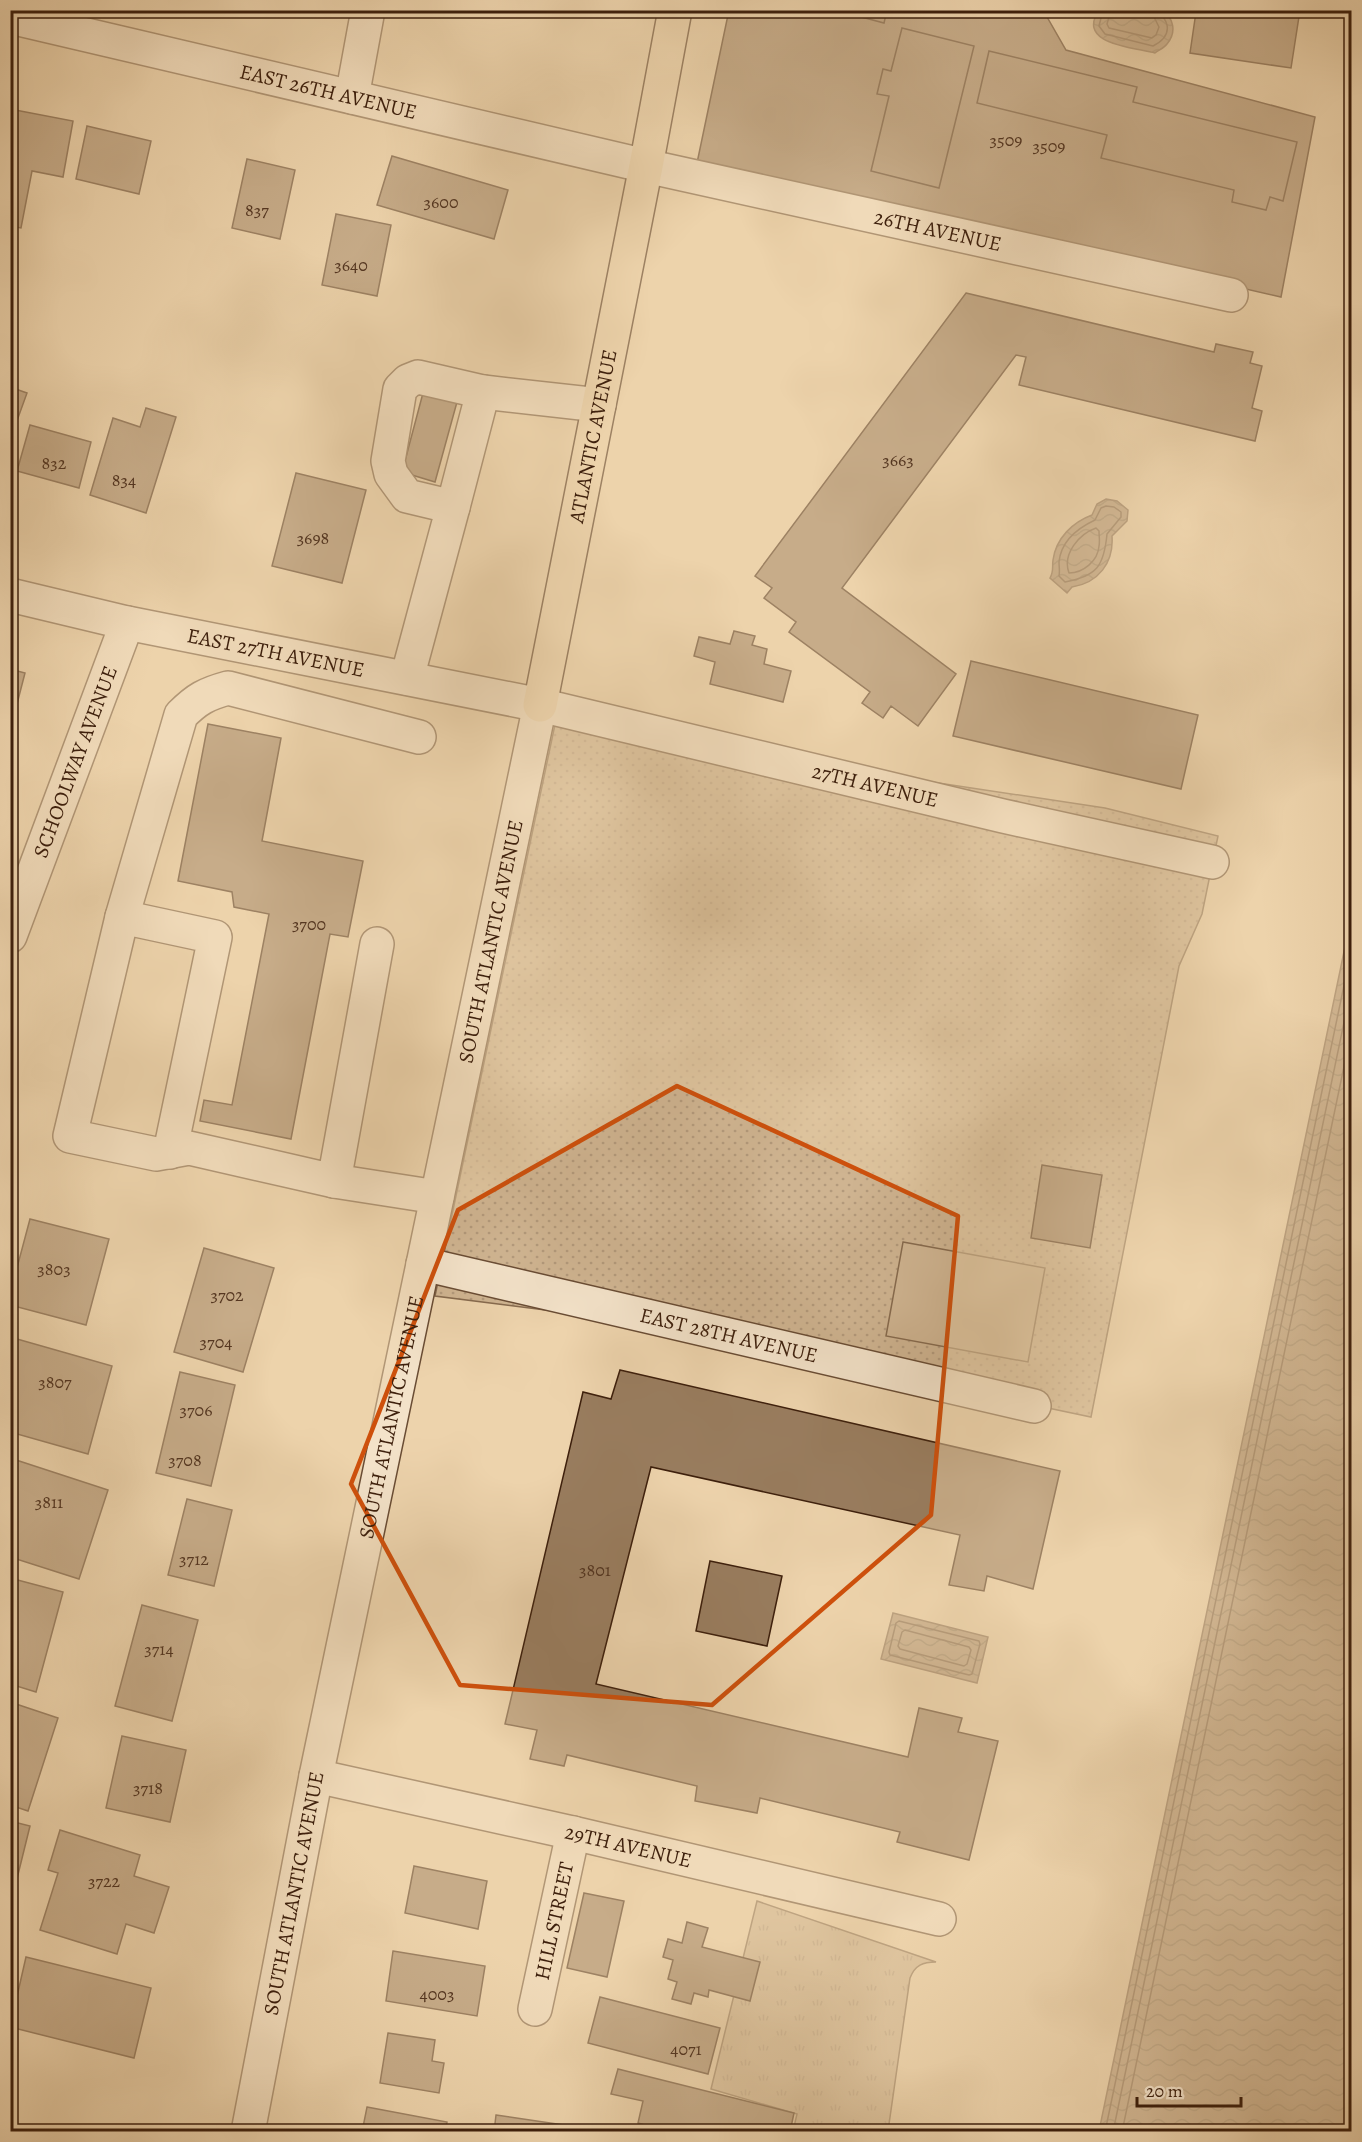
<svg xmlns="http://www.w3.org/2000/svg" width="1362" height="2142" font-family="Alegreya,serif">
<defs>
<pattern id="grass-tufts" width="24" height="20" patternUnits="userSpaceOnUse" patternTransform="scale(1.5)"><rect width="24" height="20" fill="#cfb491"/><path d="M3 7l-1-3M5 7V3M7 7l1-3M15 17l-1-3M17 17v-4M19 17l1-3" fill="none" stroke="#b39a7c"/></pattern>
<pattern id="park-dots" width="8" height="8" patternUnits="userSpaceOnUse" patternTransform="scale(1.5)"><rect width="8" height="8" fill="#cfb491"/><path d="M2 2h.1M6 6h.1" fill="none" stroke="#b39a7c" stroke-width="1.8" stroke-linecap="round"/></pattern>
<pattern id="water-waves" width="16" height="10" patternUnits="userSpaceOnUse" patternTransform="scale(1.5)"><rect width="16" height="10" fill="#b19676"/><path d="M0 5q4-4 8 0t8 0" fill="none" stroke="#917a5f"/></pattern>
</defs>
<rect width="100%" height="100%" fill="#edd3ac"/>
<filter id="stains"><feTurbulence type="fractalNoise" baseFrequency=".00333" numOctaves="4"/><feColorMatrix values="0 0 0 0 .2 0 0 0 0 .09 0 0 0 0 .02 0 0 0 .5 -.17"/></filter>
<radialGradient id="worn" r=".72"><stop offset=".6" stop-color="#630" stop-opacity="0"/><stop offset="1" stop-color="#630" stop-opacity=".3"/></radialGradient>
<!-- grass -->
<path fill="url(#grass-tufts)" stroke="#866a4e" stroke-width="1.5" d="M757,1901L936,1962C923,1962 915,1965 910,1978L888,2131H793L797,2114L711,2089Z"/>
<!-- park -->
<path fill="url(#park-dots)" stroke="#866a4e" stroke-width="1.5" d="M557,715L839,768L1105,808L1218,836L1202,914L1179,966L1091,1417L632,1321L435,1296Z"/>
<!-- pitch -->
<path fill="#cfb491" stroke="#866a4e" stroke-width="1.5" d="M903,1242L1045,1268L1028,1362L886,1336Z"/>
<!-- water -->
<path fill="url(#water-waves)" stroke="#83664c" stroke-width="1.5" d="M1099,10L1160,11C1174,16 1177,32 1167,44C1164,48 1159,50 1155,53C1132,47 1076,44 1099,10Z
M1106,499L1117,501L1128,510L1127,521L1112,536C1114,563 1098,583 1072,587L1067,593L1050,578C1054,571 1052,567 1053,560C1056,538 1073,522 1092,515L1097,504Z
M1351,918V2131H1099L1127,1996Z
M893,1613L988,1637L977,1683L881,1659Z"/>
<g fill="none" stroke-linecap="round" stroke-linejoin="round">
<!-- shore -->
<path stroke="#775a41" stroke-width="1.5" d="M1103,10L1099,26L1105,34L1153,46C1161,42 1169,35 1167,25C1166,19 1161,16 1160,10
M1111,10L1107,24L1109,28L1152,38L1156,35L1159,27L1154,17L1153,10
M1106,506L1114,507L1121,512V517L1107,534C1104,566 1097,576 1065,582L1059,576C1060,571 1059,567 1059,562C1061,540 1078,528 1095,520L1101,508Z
M1096,528L1099,531C1099,536 1100,541 1099,546C1098,561 1083,573 1069,573C1062,554 1079,534 1096,528Z
M899,1621L979,1641L980,1644L972,1674L969,1675L890,1655L889,1652L896,1623Z
M905,1630L969,1647L971,1650L967,1664L964,1666L900,1649L898,1646L902,1632Z
M1105,2132L1352,947
M1113,2132L1352,984
M1122,2132L1352,1028"/>
</g>
<!-- building -->
<path fill="#997d5f" stroke="#3d1f0c" stroke-width="1.5" d="M729,10H1043L1066,50L1315,117L1281,297L697,163Z
M835,10H887L884,23Z
M1207,10H1300L1291,68L1190,53L1196,12L1206,14Z
M902,28L974,46L939,188L871,171L889,96L877,94L883,69L891,71Z
M989,51L1137,87L1133,102L1297,142L1283,201L1270,197L1266,210L1232,202L1234,190L1101,158L1107,135L977,103Z
M10,109L73,121L63,177L32,171L21,228L10,226Z
M87,126L151,141L139,194L76,179Z
M392,156L508,190L494,239L377,205Z
M247,159L295,170L280,239L232,228Z
M336,214L391,225L377,296L322,285Z
M966,293L1214,352L1216,344L1253,352L1250,363L1262,366L1252,408L1262,411L1255,441L1019,385L1026,357L1016,355L842,588L956,674L918,726L891,706L883,718L862,703L870,692L789,632L796,622L764,598L772,588L755,576Z
M10,387L27,393L10,440Z
M423,393L457,402L435,482L402,472Z
M146,408L176,417L146,513L90,495L113,418L140,427Z
M30,425L91,442L79,488L17,471Z
M296,473L366,490L342,583L272,566Z
M734,631L755,636L752,645L767,649L764,664L791,671L783,702L710,684L715,662L694,656L699,637L730,644Z
M971,661L1198,715L1181,789L953,736Z
M10,669L25,673L10,731Z
M208,724L281,738L262,841L363,861L348,937L330,934L291,1139L200,1121L204,1100L232,1105L269,914L234,907L232,892L178,881Z
M1042,1165L1102,1175L1090,1248L1031,1238Z
M30,1219L109,1239L86,1325L10,1305V1294Z
M204,1248L274,1268L243,1372L174,1352Z
M10,1337L112,1366L88,1454L10,1432Z
M620,1370L1060,1471L1033,1589L987,1576L984,1591L949,1585L960,1535L651,1467L596,1684L908,1757L919,1708L962,1718L958,1732L998,1741L969,1860L897,1842L900,1832L760,1798L757,1813L695,1801L697,1786L567,1755L564,1766L530,1759L537,1730L505,1724L583,1392L611,1399Z
M180,1372L235,1385L211,1486L156,1473Z
M10,1458L108,1490L79,1579L10,1557Z
M187,1499L232,1510L214,1586L168,1575Z
M710,1561L782,1576L767,1646L696,1631Z
M10,1578L63,1592L36,1692L10,1684Z
M142,1605L198,1620L172,1721L115,1706Z
M10,1702L58,1718L28,1811L10,1805Z
M122,1736L186,1750L170,1822L106,1808Z
M10,1821L30,1826L10,1907Z
M60,1830L140,1855L134,1876L169,1887L154,1933L126,1924L117,1954L40,1930L58,1873L48,1870Z
M414,1866L487,1881L478,1929L405,1913Z
M584,1893L624,1901L607,1977L567,1968Z
M687,1922L708,1928L702,1947L760,1962L750,2001L709,1990L708,1997L694,1993L691,2004L672,1999L677,1982L668,1979L673,1960L663,1957L668,1939L682,1943Z
M393,1951L485,1966L477,2016L386,2001Z
M26,1957L151,1988L134,2058L10,2027Z
M600,1997L720,2028L708,2074L588,2043Z
M388,2033L435,2040L432,2061L444,2063L439,2093L380,2083Z
M618,2069L794,2113L790,2132H669L638,2123L643,2101L611,2094Z
M367,2107L447,2122L445,2132H362Z
M496,2115L597,2130V2132H494Z"/>
<g fill="none" stroke-linecap="round" stroke-linejoin="round">
<!-- minor casing -->
<g stroke="#694c34" stroke-width="36">
<g id="minor">
<path id="s1" d="M10,17L646,166L1231,295"/>
<path d="M352,97L368,10"/>
<path d="M453,507L483,392"/>
<path id="s2" d="M10,595L127,623L540,705L1003,816L1212,862"/>
<path d="M407,678L453,507L407,496L391,474L388,461L400,389L408,381L418,377L483,392L599,405"/>
<path d="M122,917L215,937L170,1152"/>
<path id="s3" d="M10,936L127,623"/>
<path d="M377,944L334,1181L189,1148L156,1154L70,1136L122,917L181,715C197,699 206,694 228,688L419,737"/>
<path d="M334,1181L437,1197"/>
<path id="s4" d="M423,1264L1034,1406"/>
<path id="s5" d="M316,1776L573,1833L939,1919"/>
<path id="s6" d="M535,2009L573,1833"/>
<path id="s7" d="M248,2132L316,1776L540,705"/>
</g>
</g>
<!-- major casing -->
<g stroke="#3d1f0c" stroke-width="36">
<g id="major">
<path id="s8" d="M540,705L646,166L675,10"/>
</g>
</g>
<!-- minor -->
<use href="#minor" stroke="#f3e2c9" stroke-width="33"/>
<!-- major -->
<use href="#major" stroke="#edd3ac" stroke-width="33"/>
</g>
<!-- marked area -->
<path d="M0 0H1362V2142H0ZM677,1086L958,1216L931,1515L712,1705L460,1685L351,1484L458,1210Z" fill="#edd3ac" fill-opacity=".55" fill-rule="evenodd"/>
<path fill="none" stroke="#ce500c" stroke-width="4.5" stroke-linejoin="round" d="M677,1086L958,1216L931,1515L712,1705L460,1685L351,1484L458,1210Z"/>
<g text-anchor="middle" dominant-baseline="central" stroke-width="4.5" stroke-linejoin="round" paint-order="stroke">
<!-- number labels -->
<g font-size="18" fill="#543621">
<text x="1006" y="140">3509</text>
<text x="1049" y="146">3509</text>
<text x="441" y="202">3600</text>
<text x="257" y="210">837</text>
<text x="351" y="265">3640</text>
<text x="898" y="460">3663</text>
<text x="54" y="463">832</text>
<text x="124" y="480">834</text>
<text x="313" y="538">3698</text>
<text x="309" y="924">3700</text>
<text x="54" y="1269">3803</text>
<text x="227" y="1295">3702</text>
<text x="216" y="1342">3704</text>
<text x="55" y="1382">3807</text>
<text x="196" y="1410">3706</text>
<text x="185" y="1460">3708</text>
<text x="49" y="1502">3811</text>
<text x="194" y="1559">3712</text>
<text x="595" y="1570">3801</text>
<text x="159" y="1649">3714</text>
<text x="148" y="1788">3718</text>
<text x="104" y="1881">3722</text>
<text x="437" y="1994">4003</text>
<text x="686" y="2049">4071</text>
</g>
<!-- street labels -->
<g font-size="21" fill="#3d1f0c" stroke="#f3e2c9">
<text stroke="none"><textPath href="#s1" startOffset="327">EAST 26TH AVENUE</textPath></text>
<text stroke="none"><textPath href="#s1" startOffset="952">26TH AVENUE</textPath></text>
<text stroke="none"><textPath href="#s8" startOffset="274">ATLANTIC AVENUE</textPath></text>
<text stroke="none"><textPath href="#s2" startOffset="272">EAST 27TH AVENUE</textPath></text>
<text stroke="none"><textPath href="#s3" startOffset="186">SCHOOLWAY AVENUE</textPath></text>
<text stroke="none"><textPath href="#s2" startOffset="886">27TH AVENUE</textPath></text>
<text stroke="none"><textPath href="#s7" startOffset="1215">SOUTH ATLANTIC AVENUE</textPath></text>
<text stroke="none"><textPath href="#s4" startOffset="314">EAST 28TH AVENUE</textPath></text>
<text stroke="none"><textPath href="#s7" startOffset="729">SOUTH ATLANTIC AVENUE</textPath></text>
<text stroke="none"><textPath href="#s5" startOffset="320">29TH AVENUE</textPath></text>
<text stroke="none"><textPath href="#s7" startOffset="243">SOUTH ATLANTIC AVENUE</textPath></text>
<text stroke="none"><textPath href="#s6" startOffset="90">HILL STREET</textPath></text>
</g>
</g>
<!-- margin -->
<rect width="1362" height="2142" fill="none" stroke="#edd3ac" stroke-width="36"/>
<rect x="12" y="12" width="1338" height="2118" fill="none" stroke="#3d1f0c" stroke-width="3"/>
<rect x="18" y="18" width="1326" height="2106" fill="none" stroke="#3d1f0c" stroke-width="1.5"/>
<!-- scale -->
<path d="M1137 2097v9h104v-9" fill="none" stroke="#3d1f0c" stroke-width="3"/>
<text x="1146" y="2097" font-size="18" fill="#3d1f0c" stroke="#f3e2c9" stroke-width="4.5" paint-order="stroke">20 m</text>
<rect width="100%" height="100%" filter="url(#stains)"/>
<rect width="100%" height="100%" fill="url(#worn)"/>
</svg>
